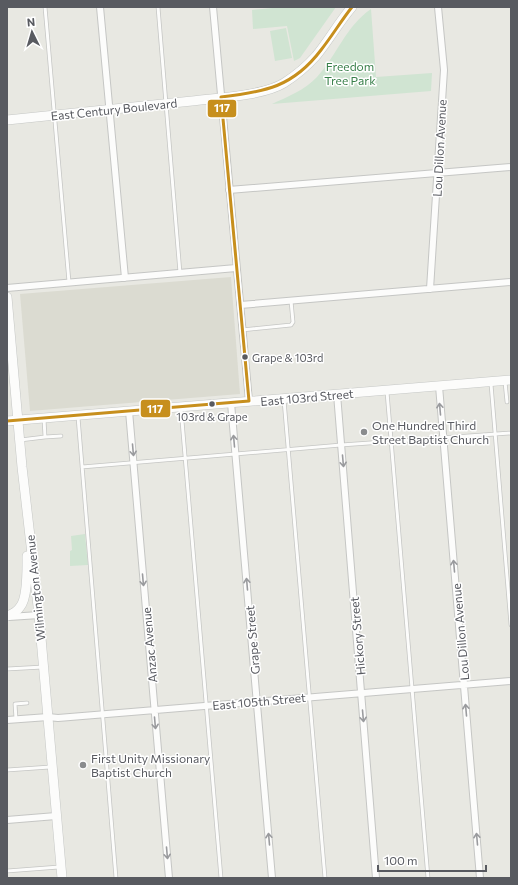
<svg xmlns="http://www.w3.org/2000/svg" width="518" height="885" font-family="Commissioner,sans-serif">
<rect width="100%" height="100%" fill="#e8e8e2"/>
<!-- education -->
<path fill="#dbdbd1" d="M231,277L240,394L30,411L20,294Z"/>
<!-- green -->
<path fill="#d0e4d2" d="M283,7H336L300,58L294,61L287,26L253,29L252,10Z
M371,9L376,77L432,73L431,91L272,104C287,97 305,90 317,77C337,55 346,26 371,9Z
M286,28L292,58L275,61L270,31Z
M85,534L88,565L70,566V551L72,550L71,536Z"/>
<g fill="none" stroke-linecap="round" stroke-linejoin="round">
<!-- lane casing -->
<g stroke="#c5c6c4" stroke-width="4.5">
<path id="lane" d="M45,7L69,282
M158,7L180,273
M242,330L291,325L293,322L291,301
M505,382L507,402
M491,384L511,625
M387,392L428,878
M284,400L325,878
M181,409L221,878
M78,417L116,878
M45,437L61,436
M20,440L45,437L44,419
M82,467L341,445L511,433
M7,669L43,667
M16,719L15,704L27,703
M7,770L50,767
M7,871L59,867"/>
</g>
<!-- street casing -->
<g stroke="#c5c6c4" stroke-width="8">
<path id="street" d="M100,7L125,278
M213,7L249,401
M229,190L511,167
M7,288L236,268
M430,289L444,70L438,7
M240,305L511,282
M439,386L480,878
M337,394L376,878
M231,403L272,878
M129,411L169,878
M9,617L39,615
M7,720L48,717L58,718L511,681
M7,820L56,816"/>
</g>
<!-- secondary casing -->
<g stroke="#c5c7c5" stroke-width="10">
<path id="secondary" d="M7,120C69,114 130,107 192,101C216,98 263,96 284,83C295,76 307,66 316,56C329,40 339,22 352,7
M7,297L22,467L39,615L62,878
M7,421L511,380
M7,616C12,614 17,612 20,607C28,598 27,568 27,556"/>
</g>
<!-- lane -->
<use href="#lane" stroke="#fcfcfb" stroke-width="3"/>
<!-- street -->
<use href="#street" stroke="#fcfcfb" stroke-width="6"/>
<!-- secondary -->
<use href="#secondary" stroke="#fcfcfb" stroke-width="9"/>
<!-- bus-1 casing -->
<g stroke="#fff" stroke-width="6">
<path id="bus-1" d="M7,421L249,401L221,97C265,92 293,87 321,50C332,36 341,21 352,7"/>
</g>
<!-- bus-1 -->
<use href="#bus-1" stroke="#c78f1d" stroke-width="3"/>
</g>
<!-- one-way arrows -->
<defs><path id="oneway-shaft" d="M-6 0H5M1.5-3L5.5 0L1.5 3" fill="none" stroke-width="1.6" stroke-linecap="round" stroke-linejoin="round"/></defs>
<g stroke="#9a9b9e">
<use href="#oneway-shaft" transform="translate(440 409) rotate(-95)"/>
<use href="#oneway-shaft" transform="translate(234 441) rotate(-95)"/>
<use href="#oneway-shaft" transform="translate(133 450) rotate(85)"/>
<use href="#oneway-shaft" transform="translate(343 461) rotate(85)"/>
<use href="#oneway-shaft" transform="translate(454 566) rotate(-95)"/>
<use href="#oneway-shaft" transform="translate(143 580) rotate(85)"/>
<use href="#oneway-shaft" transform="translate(247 584) rotate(-95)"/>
<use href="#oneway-shaft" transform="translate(466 710) rotate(-95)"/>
<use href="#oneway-shaft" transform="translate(363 716) rotate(85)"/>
<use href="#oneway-shaft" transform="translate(155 723) rotate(85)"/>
<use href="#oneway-shaft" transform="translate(269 839) rotate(-95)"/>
<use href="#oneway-shaft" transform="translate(477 839) rotate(-95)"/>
<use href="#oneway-shaft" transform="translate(167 853) rotate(85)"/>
</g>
<!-- markers -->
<g fill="#585a60" stroke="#fff" stroke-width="1.5">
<circle cx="245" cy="357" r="3.5"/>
<circle cx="212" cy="404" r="3.5"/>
</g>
<g fill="#8a8c8e" stroke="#fff" stroke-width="1.5">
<circle cx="364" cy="432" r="4"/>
<circle cx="83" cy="765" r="4"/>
</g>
<g text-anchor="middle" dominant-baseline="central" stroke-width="3" stroke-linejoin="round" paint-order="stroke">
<!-- bus labels -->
<g font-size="11" fill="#585a60" stroke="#fff" text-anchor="start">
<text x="252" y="357">Grape &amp; 103rd</text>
<text x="212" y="416" text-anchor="middle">103rd &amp; Grape</text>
</g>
<!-- park labels -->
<g font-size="12" fill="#387f49" stroke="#fff">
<text x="350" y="66">Freedom<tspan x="350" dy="14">Tree Park</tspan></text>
</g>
<!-- street labels -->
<g font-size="12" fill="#585a60" stroke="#fff">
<text transform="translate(114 109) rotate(-6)">East Century Boulevard</text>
<text transform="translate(439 148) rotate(-87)">Lou Dillon Avenue</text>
<text transform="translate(307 397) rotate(-5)">East 103rd Street</text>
<text transform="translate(35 588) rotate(-96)">Wilmington Avenue</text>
<text transform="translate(460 632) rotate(-95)">Lou Dillon Avenue</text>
<text transform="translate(357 636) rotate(-95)">Hickory Street</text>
<text transform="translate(252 640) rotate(-95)">Grape Street</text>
<text transform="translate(149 645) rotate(-95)">Anzac Avenue</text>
<text transform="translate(259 701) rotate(-5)">East 105th Street</text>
</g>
<!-- poi labels -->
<g font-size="12" fill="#585a60" stroke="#fff" text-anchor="start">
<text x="372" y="425">One Hundred Third<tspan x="372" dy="14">Street Baptist Church</tspan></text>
<text x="91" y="758">First Unity Missionary<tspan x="91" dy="14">Baptist Church</tspan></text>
</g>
</g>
<g stroke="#fff" stroke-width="1.5">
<rect x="207" y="99" width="30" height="19" rx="4" fill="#c78f1d"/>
<rect x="140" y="399" width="31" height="19" rx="4" fill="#c78f1d"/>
</g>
<g font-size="11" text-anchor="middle" font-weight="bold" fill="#fff">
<text x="222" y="112">117</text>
<text x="155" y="413">117</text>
</g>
<!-- border -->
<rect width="518" height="885" fill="none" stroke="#585a60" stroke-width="16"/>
<!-- north arrow -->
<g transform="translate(32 32) rotate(355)" stroke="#ffffff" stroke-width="3" paint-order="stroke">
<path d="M0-3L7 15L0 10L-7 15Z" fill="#585a60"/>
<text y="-6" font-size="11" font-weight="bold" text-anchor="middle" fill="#585a60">N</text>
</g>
<!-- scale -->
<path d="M378 865v6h108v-6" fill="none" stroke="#585a60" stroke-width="2"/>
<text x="384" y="865" font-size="12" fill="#585a60" stroke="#ffffff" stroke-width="3" paint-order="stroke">100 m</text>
</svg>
